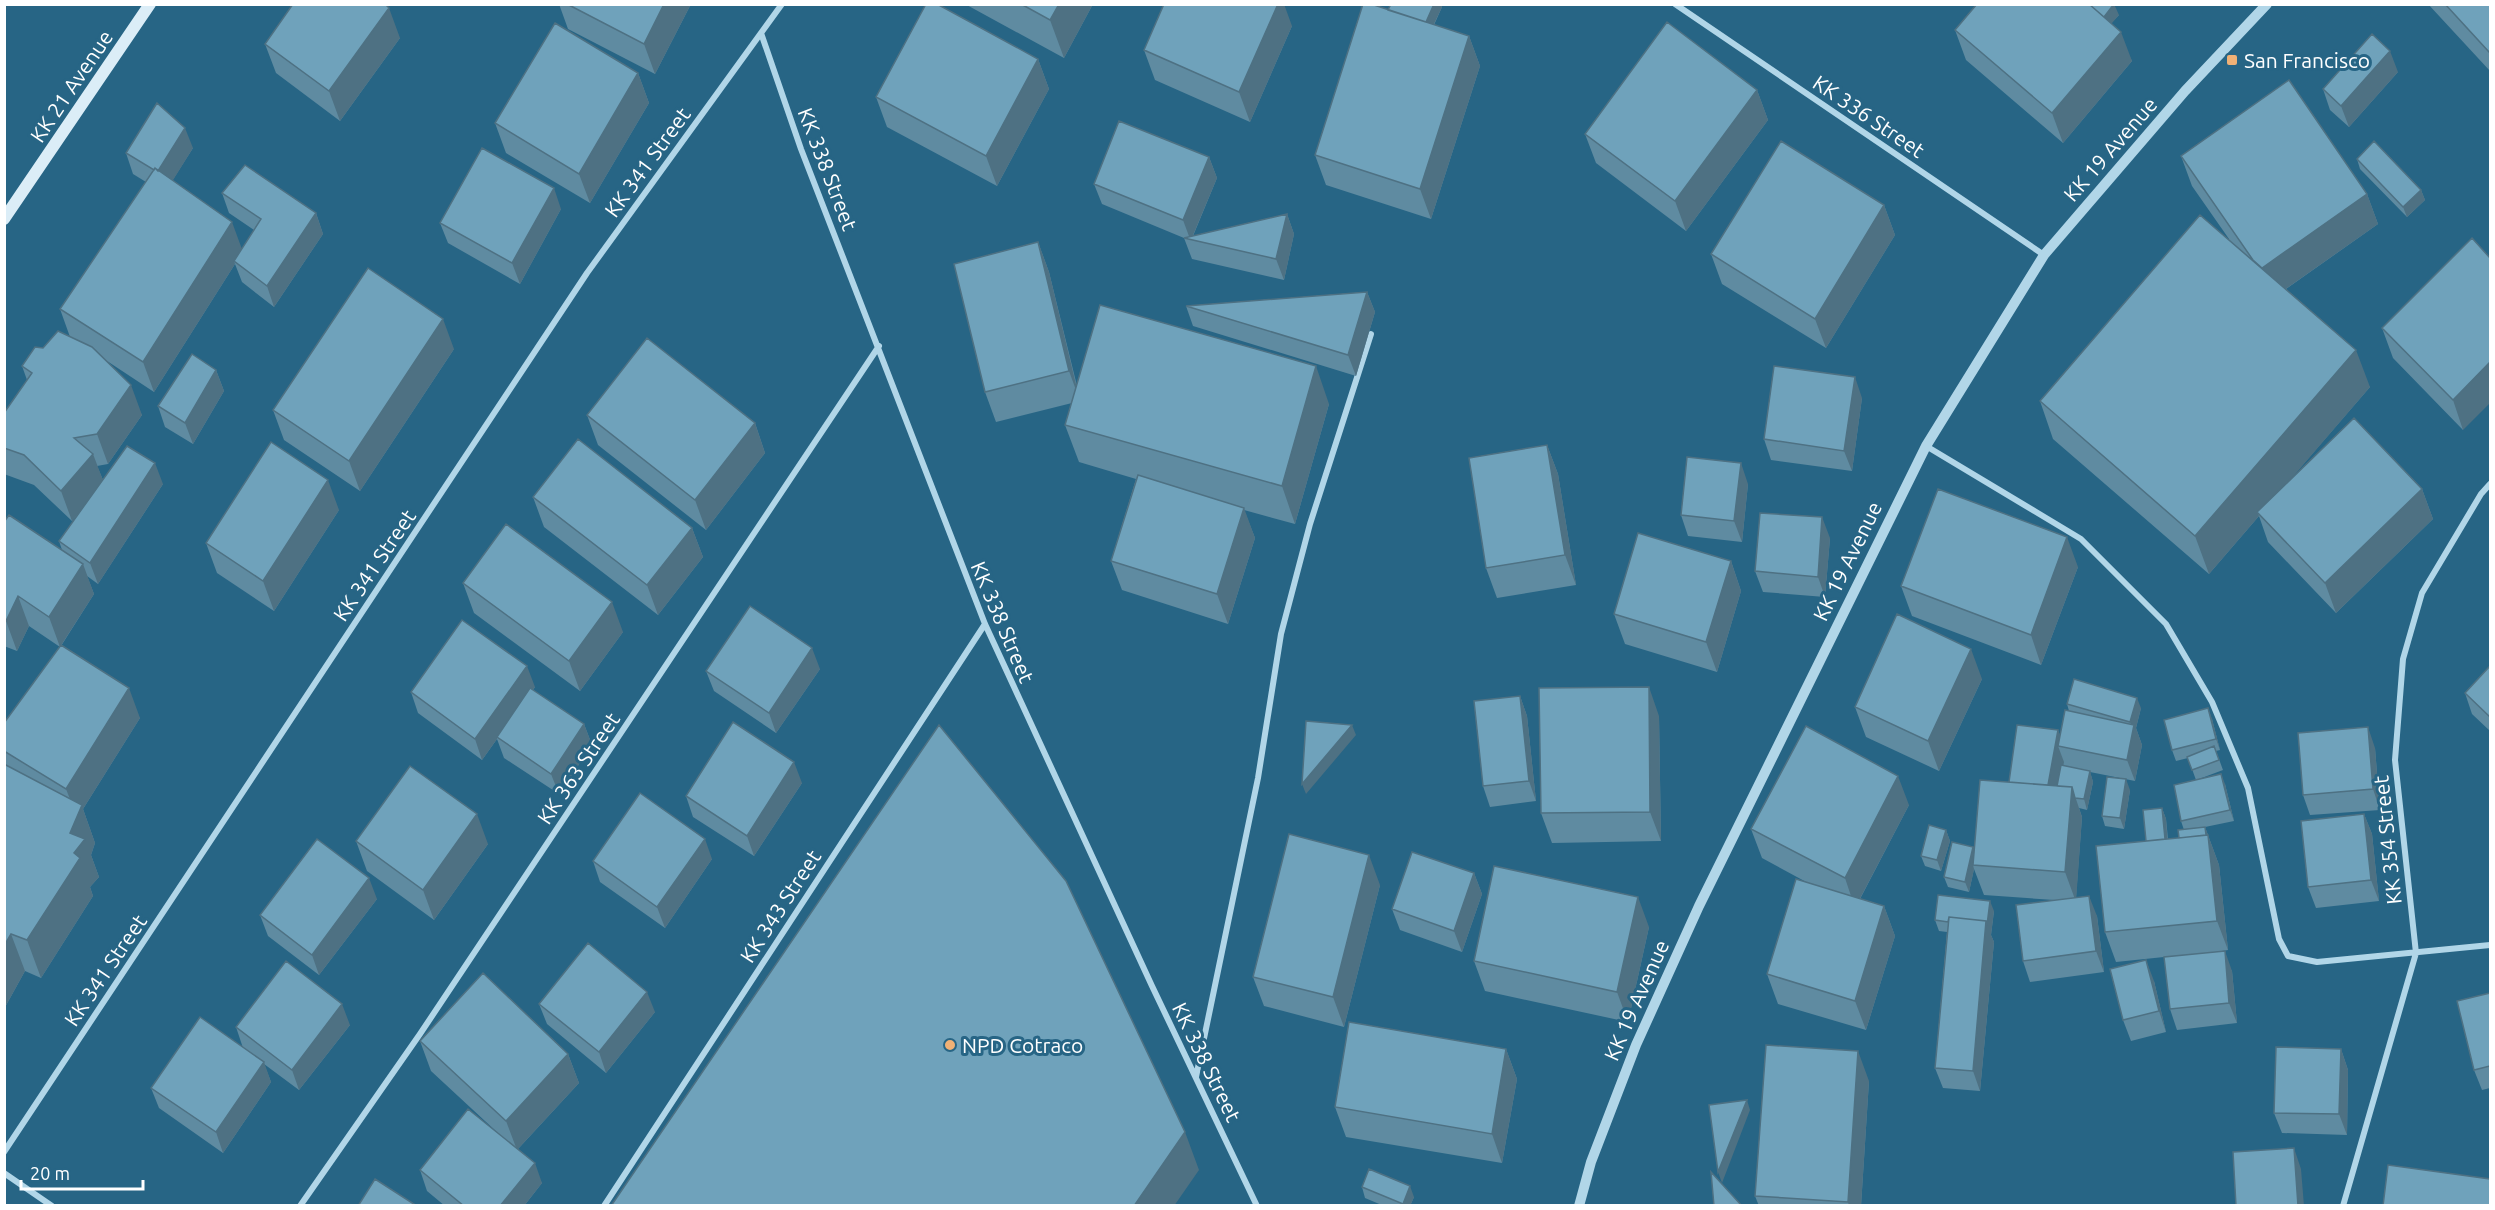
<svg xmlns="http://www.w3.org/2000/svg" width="2495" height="1210" font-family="Ubuntu,sans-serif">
<rect width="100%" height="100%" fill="#276585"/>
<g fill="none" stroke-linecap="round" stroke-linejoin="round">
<!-- minor -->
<path stroke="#b1d6e8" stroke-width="6" d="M1675,4L2044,255
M761,33L801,149L985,624L1152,986L1257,1206
M1926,446L2081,539L2166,624L2212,702L2248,788L2279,939L2288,956L2317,962L2490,945
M1196,1077L1258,778L1281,634L1310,524L1371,334
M4,1152L587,273L782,4
M4,1173L52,1206
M300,1206L420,1034L879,346
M604,1206L985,624
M2343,1206L2416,953L2395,760L2403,659L2422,593L2481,494L2490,484"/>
<!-- tertiary -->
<path stroke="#b1d6e8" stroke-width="10" d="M1579,1206L1591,1162L1636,1045L1699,906L1926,446L2044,255L2185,91L2267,4"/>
<!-- secondary -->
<path stroke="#dbedf7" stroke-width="12" d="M4,219L150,4"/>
</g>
<!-- wall -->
<path fill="#5f8ba1" d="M559,4H691L655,74L568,29Z
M965,4H1093L1064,58Z
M1391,4H1441L1442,7L1434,25L1469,36L1480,66L1431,219L1326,185L1315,155Z
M2428,4H2490V71Z
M2119,15L2111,23L2132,61L2063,143L1966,60L1955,30Z
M1292,26L1250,122L1155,80L1144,50Z
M400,38L340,121L276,73L265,44Z
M1038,59L1049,89L997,186L887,127L876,97Z
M2398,72L2349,127L2330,110L2323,89Z
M638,73L649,103L590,203L506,153L495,123Z
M1757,90L1768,120L1686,231L1596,163L1585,134Z
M193,148L172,181L242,249L254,230L229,213L222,193L316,213L323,234L274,307L242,282L235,264L154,392L107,361L142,415L108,464L97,466L103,480L163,484L98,584L87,576L94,594L61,646L140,718L83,809L95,843L91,855L99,877L90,887L93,896L41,978L25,971L4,1009V723L60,647L29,626L17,651L4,646V522L62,550L59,541L82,510L72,521L34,485L4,474V413L27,380L22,366L43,348L70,337L60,309L146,182L133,174L126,153Z
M2181,156L2367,194L2378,224L2286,289L2370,387L2287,483L2422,489L2433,519L2336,613L2268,542L2259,516L2209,574L2053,439L2040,401L2229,239L2192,186Z
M1209,157L1217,178L1193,236L1287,214L1294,234L1284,280L1192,259L1184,238L1102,204L1094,184Z
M2357,159L2421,190L2425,200L2407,217L2360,169Z
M1884,205L1895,235L1826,348L1722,284L1711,254Z
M561,209L520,284L448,243L440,223Z
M2472,238L2463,430L2393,358L2382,328Z
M1038,242L1049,272L1077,386L1329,404L1295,524L1244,510L1255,538L1228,624L1122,590L1111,561L1136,479L1079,462L1065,425L1072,403L996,422L985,392Z
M1367,292L1375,312L1356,376L1193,326L1186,306Z
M454,349L360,491L284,440L273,410Z
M216,370L224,391L193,444L165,427L158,406Z
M1862,398L1852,471L1771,460L1764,439Z
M587,415L755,423L765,453L706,530L598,445Z
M1547,445L1558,474L1576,585L1497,598L1486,568Z
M1748,484L1742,542L1688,536L1681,515Z
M533,497L692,528L703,557L658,615L544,527Z
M339,510L274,611L217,573L206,543Z
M1830,538L1825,597L1763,592L1755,571Z
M1731,561L1741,591L1717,672L1625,644L1614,614Z
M2078,567L2041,665L1912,616L1901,586Z
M463,583L623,632L580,691L474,613Z
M2490,666V731L2472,714L2465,693Z
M820,669L776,733L714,691L706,671Z
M1982,679L1939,771L1866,737L1855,707Z
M535,687L533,690L584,724L592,745L559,794L504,758L497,739L482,760L418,713L411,692Z
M1520,696L1527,716L1536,801L1490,807L1483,786Z
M2067,704L2141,708L2136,728L2142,745L2135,781L2090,772L2093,782L2087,810L2079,808L2082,817L2076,897L2097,916L2104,972L2030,982L2023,961L2054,900L1984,895L1974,869L1969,892L1948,887L1944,877L1973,847L1974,850L2058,730L2060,736L2069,711Z
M1659,716L1661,841L1552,843L1541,813Z
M2212,719L2220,750L2216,751L2223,770L2199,779L2225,784L2234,821L2205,827L2219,865L2228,950L2216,952L2232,971L2237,1023L2177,1030L2170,1009L2164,957L2116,962L2105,932L2146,841L2162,808L2166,819L2168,839L2179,838L2184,830L2181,821L2196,780L2188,758L2176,761L2172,750Z
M2375,748L2380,810L2310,815L2303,795Z
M802,783L754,856L693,817L686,796Z
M2130,790L2124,829L2105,826L2102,816Z
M1909,805L1860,899L1884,906L1895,936L1866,1030L1778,1004L1767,974L1808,883L1762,858L1751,829Z
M2364,814L2372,834L2379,901L2316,908L2308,887Z
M1946,830L1950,841L1941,871L1925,866L1921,856Z
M356,841L488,844L434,920L367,871Z
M712,859L665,928L600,882L593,861Z
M1474,873L1482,894L1462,952L1400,930L1392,909Z
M1380,885L1344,1027L1264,1006L1253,977Z
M377,899L319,975L268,936L260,915Z
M1994,911L1991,935L1994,942L1980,1091L1943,1088L1935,1068L1947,932L1939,931L1935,920Z
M1649,927L1628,1022L1485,991L1474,961Z
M2154,981L2166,1032L2131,1041L2123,1020Z
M2490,993V1088L2482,1090L2474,1070Z
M539,1004L655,1012L606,1073L547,1024Z
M350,1025L299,1090L264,1064L271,1082L223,1153L159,1108L151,1088L243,1048L236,1027Z
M420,1041L568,1054L579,1083L518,1149L542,1183L524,1206H445L427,1191L420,1170L499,1134L431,1071Z
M1506,1049L1517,1079L1502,1163L1346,1137L1335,1107Z
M2341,1049L2348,1070L2347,1135L2282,1133L2274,1113Z
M1869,1081L1861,1206H1759L1755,1196Z
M1362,1187L1414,1197L1410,1206H1384L1365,1198Z"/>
<!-- shaded-wall -->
<path fill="#4e7183" d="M664,4H691L655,74L644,44Z
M1059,4H1093L1064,58L1050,20Z
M1278,4H1284L1292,26L1250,122L1239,92Z
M1434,4H1441L1442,7L1425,43L1421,33Z
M2114,4L2119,15L2106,30L2102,19Z
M389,8L400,38L340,121L329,91Z
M2121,32L2132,61L2063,143L2052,113Z
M1469,36L1480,66L1431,219L1420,189Z
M2390,51L2398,72L2349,127L2341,106Z
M1038,59L1049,89L997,186L986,156Z
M638,73L649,103L590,203L579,174Z
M1757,90L1768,120L1686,231L1675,201Z
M185,128L193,148L165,193L157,172Z
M1209,157L1217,178L1191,240L1190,239L1183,220Z
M554,188L561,209L520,284L512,263Z
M2421,190L2425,200L2407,217L2403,207Z
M2367,194L2378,224L2270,300L2259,270Z
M1884,205L1895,235L1826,348L1815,319Z
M316,213L323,234L274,307L267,286Z
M1287,214L1294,234L1284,280L1276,259Z
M232,222L243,252L234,261L235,264L154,392L143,362Z
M1038,242L1049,272L1080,401L1069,371Z
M1367,292L1375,312L1356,376L1348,355Z
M443,319L454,349L360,491L349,461Z
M2356,350L2370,387L2260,515L2257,512L2259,516L2209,574L2195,536Z
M2490,362V403L2463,430L2453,400Z
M1316,366L1329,404L1295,524L1282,486Z
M216,370L224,391L193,444L185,423Z
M1855,377L1862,398L1852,471L1844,451Z
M131,385L142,415L108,464L97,434Z
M755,423L765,453L706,530L695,500Z
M1547,445L1558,474L1576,585L1565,555Z
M93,454L104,483L72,521L61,491Z
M155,463L163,484L98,584L90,563Z
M1741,463L1748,484L1742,542L1734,521Z
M328,480L339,510L274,611L263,581Z
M2422,489L2433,519L2336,613L2325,583Z
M1244,508L1255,538L1228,624L1217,594Z
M1822,517L1830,538L1825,597L1818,577Z
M692,528L703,557L658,615L647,585Z
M2067,537L2078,567L2041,665L2031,635Z
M1731,561L1741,591L1717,672L1706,642Z
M83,564L94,594L60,647L49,617Z
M18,596L29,626L17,651L6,621Z
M612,602L623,632L580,691L569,661Z
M812,648L820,669L776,733L769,713Z
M1971,649L1982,679L1939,771L1928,741Z
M527,666L535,687L498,738L497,737V739L482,760L475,739Z
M1649,687L1659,716L1661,841L1650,812Z
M129,688L140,718L83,809L95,843L91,855L99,877L90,887L93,896L41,978L27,940L74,853L70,833L77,817L66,789Z
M1520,696L1527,716L1536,801L1529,781Z
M2137,698L2141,708L2136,728L2142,745L2135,781L2127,760L2133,730L2130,722Z
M2208,708L2212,719L2220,750L2216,739Z
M584,724L592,745L559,794L551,774Z
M1352,725L1356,735L1306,794L1302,784Z
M2368,727L2375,748L2380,810L2373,789Z
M2058,730L2065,747L2058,746L2064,762L2058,794L2047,791Z
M794,762L802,783L754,856L747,836Z
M2090,771L2093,782L2087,810L2084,799Z
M2221,774L2225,784L2234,821L2230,810Z
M1898,776L1909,805L1855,908L1845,878Z
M2126,779L2130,790L2124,829L2120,818Z
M2072,787L2082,817L2076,902L2065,872Z
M2162,808L2166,819L2169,860L2165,849Z
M477,814L488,844L434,920L423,890Z
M2364,814L2372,834L2379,901L2371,880Z
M2205,827L2219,865L2228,950L2217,921Z
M1946,830L1950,841L1941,871L1937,860Z
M705,839L712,859L665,928L657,907Z
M1973,847L1977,857L1973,865L1974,869L1969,892L1965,882Z
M1369,855L1380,885L1344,1027L1333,997Z
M1474,873L1482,894L1462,952L1454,931Z
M369,878L377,899L319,975L312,955Z
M2089,896L2097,916L2104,972L2096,951Z
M1638,897L1649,927L1628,1022L1617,992Z
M1990,901L1994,911L1991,935L1994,942L1980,1091L1973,1071L1986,921Z
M1884,906L1895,936L1866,1030L1855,1001Z
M11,934L25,971L4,1009V946Z
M2225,951L2232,971L2237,1023L2229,1003Z
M2146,960L2154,981L2166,1032L2159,1011Z
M647,992L655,1012L606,1073L599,1052Z
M342,1004L350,1025L299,1090L292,1070Z
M1506,1049L1517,1079L1502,1163L1492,1134Z
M2341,1049L2348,1070L2347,1135L2339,1114Z
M1858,1051L1869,1081L1861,1206H1849L1848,1202Z
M568,1054L579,1083L517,1150L506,1121Z
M264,1062L271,1082L223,1153L216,1132Z
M1747,1100L1750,1110L1722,1183L1718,1172Z
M1185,1132L1199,1170L1174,1206H1134Z
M2294,1148L2301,1169L2304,1206H2298Z
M535,1163L542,1183L524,1206H500Z
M1410,1186L1414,1197L1410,1206H1403V1204Z"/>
<!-- building -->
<path fill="#6fa2bb" stroke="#4e7183" stroke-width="1.5" d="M293,4H385L389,8L329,91L265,44Z
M567,4H664L644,44Z
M926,4H937L1038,59L986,156L876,97Z
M1021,4H1059L1050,20Z
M1164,4H1278L1239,92L1144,50Z
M1363,4H1371L1469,36L1420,189L1315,155Z
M1391,4H1434L1426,22L1388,10Z
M1977,4H2089L2121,32L2052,113L1955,30Z
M2089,4H2114L2104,17Z
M2445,4H2490V53Z
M1667,22L1757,90L1675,201L1585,134Z
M555,23L638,73L579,174L495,123Z
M2372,34L2390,51L2341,106L2323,89Z
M2289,80L2367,194L2262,268L2253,260L2181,156Z
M157,103L185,128L158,171L155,168L154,170L126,153Z
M1119,121L1209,157L1183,220L1094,184Z
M1781,141L1884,205L1815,319L1711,254Z
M2374,141L2421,190L2403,207L2357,159Z
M482,148L554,188L512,263L440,223Z
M245,165L316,213L267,286L234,261L261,219L222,193Z
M155,168L232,222L143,362L60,309Z
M1287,214L1276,259L1184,238Z
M2200,215L2356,350L2195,536L2040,401Z
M2472,238L2490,258V362L2453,400L2382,328Z
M1038,242L1069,371L985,392L954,264Z
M368,268L443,319L349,461L273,410Z
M1367,292L1348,355L1186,306Z
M1100,305L1316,366L1282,486L1065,425Z
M58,331L92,347L131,385L97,434L74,438L93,454L61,491L24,455L4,448V413L32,373L22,366L35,347L43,348Z
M647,338L755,423L695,500L587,415Z
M192,354L216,370L185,423L158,406Z
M1774,366L1855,377L1844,451L1764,439Z
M2354,418L2422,489L2325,583L2257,512Z
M578,439L692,528L647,585L533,497Z
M271,442L328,480L263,581L206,543Z
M1547,445L1565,555L1486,568L1469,458Z
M127,446L155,463L90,563L59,541Z
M1687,457L1741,463L1734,521L1681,515Z
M1138,475L1244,508L1217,594L1111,561Z
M1938,489L2067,537L2031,635L1901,586Z
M1760,513L1822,517L1818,577L1755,571Z
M9,515L83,564L49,617L18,596L6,621H4V522Z
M506,524L612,602L569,661L463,583Z
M1638,533L1731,561L1706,642L1614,614Z
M750,606L812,648L769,713L706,671Z
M1897,614L1971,649L1928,741L1855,707Z
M462,620L527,666L475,739L411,692Z
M61,645L129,688L66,789L4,751V723Z
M2490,666V717L2465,693Z
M2074,679L2137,698L2130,722L2067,704Z
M1649,687L1650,812L1541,813L1539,688Z
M530,688L584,724L551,774L497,737Z
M1520,696L1529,781L1483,786L1474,701Z
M2208,708L2216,739L2172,750L2164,720Z
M2065,710L2134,725L2127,760L2058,746Z
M1306,721L1352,725L1302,784Z
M733,722L794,762L747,836L686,796Z
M939,725L1066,881L1185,1132L1134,1206H611Z
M2017,725L2058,730L2048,785L2009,782Z
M1806,726L1898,776L1845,878L1751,829Z
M2368,727L2373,789L2303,795L2298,733Z
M2214,746L2219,760L2192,770L2187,757Z
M4,764L82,805L70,833L85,839L74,853L80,858L27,940L11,934L4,946Z
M2061,765L2090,771L2084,799L2075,798L2072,787L2057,786Z
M410,766L477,814L423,890L356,841Z
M2221,774L2230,810L2181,821L2174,785Z
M2107,777L2126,779L2120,818L2102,816Z
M1980,780L2072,787L2065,872L1973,865Z
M640,793L705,839L657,907L593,861Z
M2162,808L2165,839L2146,841L2143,810Z
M2364,814L2371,880L2308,887L2301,821Z
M1929,825L1946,830L1937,860L1921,856Z
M2205,827L2206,835L2179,838L2178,830Z
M1289,834L1369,855L1333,997L1253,977Z
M2208,835L2217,921L2105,932L2096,846Z
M317,839L369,878L312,955L260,915Z
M1952,842L1973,847L1965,882L1944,877Z
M1412,852L1474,873L1454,931L1392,909Z
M1494,866L1638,897L1617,992L1474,961Z
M1796,879L1884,906L1855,1001L1767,974Z
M1938,895L1990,901L1987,925L1986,921L1949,917L1948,922L1935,920Z
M2089,896L2096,951L2023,961L2016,905Z
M1949,917L1986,921L1973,1071L1935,1068Z
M588,943L647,992L599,1052L539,1004Z
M2225,951L2229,1003L2170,1009L2164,957Z
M2146,960L2159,1011L2123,1020L2110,969Z
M286,961L342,1004L292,1070L236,1027Z
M483,973L568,1054L506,1121L420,1041Z
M2490,993V1066L2474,1070L2457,1001Z
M200,1017L264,1062L216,1132L151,1088Z
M1349,1022L1506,1049L1492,1134L1335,1107Z
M1766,1045L1858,1051L1848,1202L1755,1196Z
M2276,1047L2341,1049L2339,1114L2274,1113Z
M1747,1100L1718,1172L1709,1105Z
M468,1109L535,1163L500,1206H464L420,1170Z
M2294,1148L2298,1206H2236L2233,1152Z
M2388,1165L2490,1179V1206H2383Z
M1369,1169L1410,1186L1403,1204L1362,1187Z
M1711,1172L1742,1206H1714Z
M375,1179L417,1206H358Z"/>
<!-- markers -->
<g fill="#f0b176" stroke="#276585" stroke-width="2">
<rect x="2226" y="54" width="12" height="12" rx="3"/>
<circle cx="950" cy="1045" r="6"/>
</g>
<g text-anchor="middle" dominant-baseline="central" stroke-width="6" stroke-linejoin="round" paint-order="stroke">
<!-- poi labels -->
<g font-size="21" fill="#fff" stroke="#276585" text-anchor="start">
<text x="2244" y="60">San Francisco</text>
<text x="962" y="1045">NPD Cotraco</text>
</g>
<!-- street labels -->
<g font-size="21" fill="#fff" stroke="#276585">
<text transform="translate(71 86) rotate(-56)">KK 21 Avenue</text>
<text transform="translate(1869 116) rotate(34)">KK 336 Street</text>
<text transform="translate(2110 149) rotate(-49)">KK 19 Avenue</text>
<text transform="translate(647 162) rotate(-54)">KK 341 Street</text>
<text transform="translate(828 169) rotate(69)">KK 338 Street</text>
<text transform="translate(1847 561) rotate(-64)">KK 19 Avenue</text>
<text transform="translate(374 565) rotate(-56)">KK 341 Street</text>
<text transform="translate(1003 622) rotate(67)">KK 338 Street</text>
<text transform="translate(578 768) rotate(-56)">KK 363 Street</text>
<text transform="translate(2387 840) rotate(-96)">KK 354 Street</text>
<text transform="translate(780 906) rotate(-57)">KK 343 Street</text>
<text transform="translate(105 970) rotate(-56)">KK 341 Street</text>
<text transform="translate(1636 1000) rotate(-66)">KK 19 Avenue</text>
<text transform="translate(1207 1062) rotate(64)">KK 338 Street</text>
</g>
</g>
<!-- border -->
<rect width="2495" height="1210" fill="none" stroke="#ffffff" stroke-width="12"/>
<!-- scale -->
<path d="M21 1180v9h122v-9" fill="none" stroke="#ffffff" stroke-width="3"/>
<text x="30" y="1180" font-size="18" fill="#ffffff" stroke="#276585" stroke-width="4.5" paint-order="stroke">20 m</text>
</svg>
